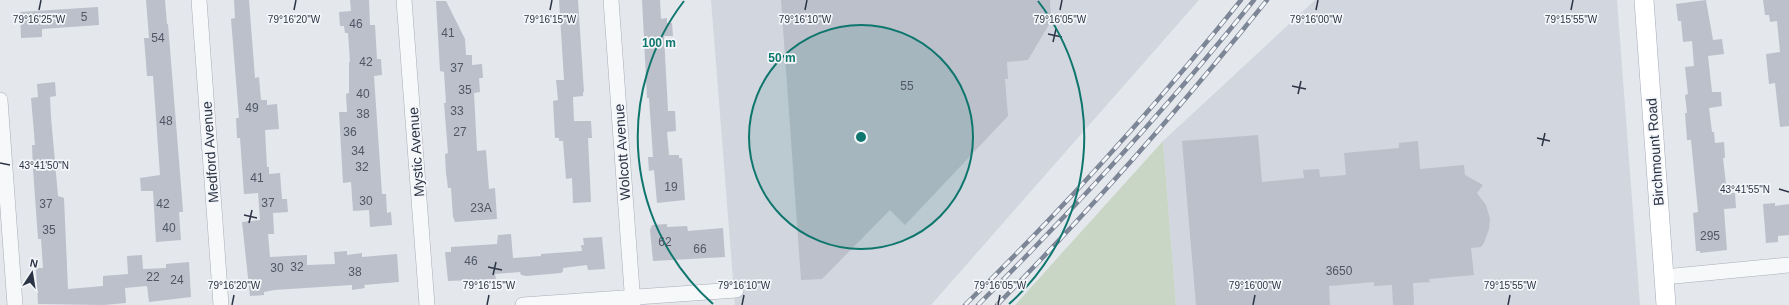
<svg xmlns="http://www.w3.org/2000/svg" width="1789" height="305" font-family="Arial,sans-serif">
<rect width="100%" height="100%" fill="#e4e7ec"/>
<!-- built -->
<path fill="#d2d6de" d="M711,0H1199L931,305H735Z
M1315,0H1617L1640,305H1176L1163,141Z"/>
<!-- green -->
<path fill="#c9d6c5" d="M1163,141L1176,305H1015Z"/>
<!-- building -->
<path fill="#bbc0ca" d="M146,0H165L167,24H168L182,198L183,212H179L181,240L156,242L153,191H141L140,178L160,175L153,76H147L144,38H149Z
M234,0H249L255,78L259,77L261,100H267V105L277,104L279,129L265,130L267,167H269V174L280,173L282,199H287L288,212L273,213L274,234H268L270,257L307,255V265L335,264L334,252L347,251V255L362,253V257L397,254L399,282L364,285L365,288L352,290V285L274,290L264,292V295L250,296L242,222L260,220L258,193L244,194L240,138H237L236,118H239L231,19L235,18Z
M350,0H369L370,25H375L377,59H381L382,75L374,76L382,194H386L387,213L391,212L392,225L370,227L369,210L353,211L351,182L343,183L339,112H347L346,94L349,93V62H350L348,33H345L344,26H340L339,12L351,11Z
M559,0H578L584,92H583V96L573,97L574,121H591L592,138H588L591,202L573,203L572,178L566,179L563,141H559V138H555L553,101L558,100L556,80H564Z
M642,0H660L661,19L667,18V23H672L673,36H664L668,111H675L676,131L667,132L669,155H679V158H682L685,200L657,203L654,170L649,171L648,157H653L649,98H647Z
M781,0H1050L1051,21L1028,60L1007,62L1008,79H1005L1008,116L905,225L890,210L822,279L801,280Z
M1706,0L1713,40L1722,39L1724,54L1708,56L1712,92H1721L1722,106L1709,108L1712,132H1714L1715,143L1724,142L1725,158H1723L1727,193H1735L1736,208L1724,209L1727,250L1700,253V251H1696L1693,213L1698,212L1691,140H1687L1685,113H1687L1685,95L1688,94L1685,67L1694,66L1692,41L1683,42L1681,21H1678L1676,4Z
M1763,0H1789V126L1780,127L1775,83L1769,84L1766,54L1780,52L1777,21L1770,22L1769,15H1765Z
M436,1H446L465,39L466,55H472V65L482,64L483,78H479L480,92L474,93L477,151L486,150L489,189L495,188L497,219L455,222L453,217L451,188H448L446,173L445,154L448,153L444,103H446L444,72L440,71Z
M98,7L99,25L42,29V37L21,38L20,12Z
M55,82L56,96L50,97L51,117L58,196L64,198L68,289L103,286V276L128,274L127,256L142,255L143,269L166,268V264L189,262L191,297L149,302L147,286L125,288L126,303L104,305L38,304L36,268H43L41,239H38L33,169L32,145H35L31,98L38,97L37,84Z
M1258,135L1262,182L1304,178L1303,170L1319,169L1320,177L1346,175L1344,153L1399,148V143L1418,141L1420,169L1464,165L1465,175L1483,185L1477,193L1486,205L1490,219L1489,229L1484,243L1481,247L1471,248L1474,275L1429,279L1430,282L1413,283L1414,305H1393L1392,285L1374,286V282L1329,286L1330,305H1196L1182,141Z
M1775,203V206L1789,204V235L1778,236V242L1766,243L1763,204Z
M667,224V227L687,226L688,231L723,228L725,257L653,261L650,230L652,225Z
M511,234L513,258L541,256V254L582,251L581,245H584L583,238L602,237L605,269L588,270L587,265L563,268V271L561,273L526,276L521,275L520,272L495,274L496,279L448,281L445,252H451V247L497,244L498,235Z"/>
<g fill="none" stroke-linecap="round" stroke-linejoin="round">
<!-- minor casing -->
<g stroke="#a9aeb7" stroke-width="16">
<path id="minor" d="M199,0L221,305
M404,0L427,305
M611,0L633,305
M0,100L15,305
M1664,277L1789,265
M523,305L736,290"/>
</g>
<!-- major casing -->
<g stroke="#a3abb8" stroke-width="20">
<path id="major" d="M1644,0L1666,305"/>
</g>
<!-- minor -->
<use href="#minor" stroke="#f7f8fa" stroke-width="15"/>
<!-- major -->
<use href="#major" stroke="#fff" stroke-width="19"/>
<!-- rail casing -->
<g stroke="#7d8696" stroke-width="4.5">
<path id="rail" d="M965,305C1063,209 1155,107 1241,0
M978,305C1075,208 1168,107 1254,0
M997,305C1092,208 1182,106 1267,0"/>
</g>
<!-- rail -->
<use href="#rail" stroke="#f4f6f9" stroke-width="3" stroke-dasharray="9" stroke-linecap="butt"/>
</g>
<!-- ticks -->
<path fill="none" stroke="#2b3445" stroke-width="1.5" d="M39,10L41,0M294,10L296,0M550,10L552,0M805,10L807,0M1060,10L1062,0M1316,10L1318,0M1571,10L1573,0M1048,34L1062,37M1053,42L1056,29M1292,86L1306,89M1298,94L1301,81M1537,138L1550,141M1542,146L1545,133M0,163L10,165M1779,189L1789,192M244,215L257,218M249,223L252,210M488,267L502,270M493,275L496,262M232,305L234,295M487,305L489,295M742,305L744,295M998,305L1000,295M1253,305L1255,295M1508,305L1510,295"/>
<!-- distance rings -->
<circle cx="861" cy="137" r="112" fill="#0f766e" fill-opacity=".12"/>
<g fill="none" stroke="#0f766e" stroke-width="2">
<circle cx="861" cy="137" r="112"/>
<path d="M713 304A223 223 0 0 1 684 1M1038 1A223 223 0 0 1 1009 304"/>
</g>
<g text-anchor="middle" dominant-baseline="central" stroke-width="3.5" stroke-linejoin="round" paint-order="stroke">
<!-- number labels -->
<g font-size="12" fill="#4f5766">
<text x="84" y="17">5</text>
<text x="356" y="24">46</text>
<text x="448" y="33">41</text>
<text x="158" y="38">54</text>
<text x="366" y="62">42</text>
<text x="457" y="68">37</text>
<text x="907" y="86">55</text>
<text x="465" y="90">35</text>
<text x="363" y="94">40</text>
<text x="252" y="108">49</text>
<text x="457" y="111">33</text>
<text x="363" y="114">38</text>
<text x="166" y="121">48</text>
<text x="350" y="132">36</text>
<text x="460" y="132">27</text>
<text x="358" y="151">34</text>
<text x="362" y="167">32</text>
<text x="257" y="178">41</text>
<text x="671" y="187">19</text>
<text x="366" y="201">30</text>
<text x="268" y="203">37</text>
<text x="46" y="204">37</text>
<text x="163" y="204">42</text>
<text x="481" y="208">23A</text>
<text x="169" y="228">40</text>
<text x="49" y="230">35</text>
<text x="1710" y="236">295</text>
<text x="665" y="242">62</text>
<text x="700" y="249">66</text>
<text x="471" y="261">46</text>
<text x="297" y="267">32</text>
<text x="277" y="268">30</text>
<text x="1339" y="271">3650</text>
<text x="355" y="272">38</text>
<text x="153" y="277">22</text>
<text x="177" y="280">24</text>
</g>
<!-- street labels -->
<g font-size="14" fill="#2b3445" stroke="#f4f6f9">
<text transform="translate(210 152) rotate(-94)">Medford Avenue</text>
<text transform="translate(416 152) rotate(-94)">Mystic Avenue</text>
<text transform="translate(622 152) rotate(-94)">Wolcott Avenue</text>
<text transform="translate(1655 152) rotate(-94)">Birchmount Road</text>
</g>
</g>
<g font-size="10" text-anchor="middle" fill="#2b3445" stroke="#f4f6f9" stroke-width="3.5" stroke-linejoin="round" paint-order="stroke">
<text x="39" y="23">79°16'25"W</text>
<text x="294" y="23">79°16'20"W</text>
<text x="550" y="23">79°16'15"W</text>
<text x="805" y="23">79°16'10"W</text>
<text x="1060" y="23">79°16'05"W</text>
<text x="1316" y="23">79°16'00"W</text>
<text x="1571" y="23">79°15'55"W</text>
<text x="44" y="169">43°41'50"N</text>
<text x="1745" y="193">43°41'55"N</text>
<text x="234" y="289">79°16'20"W</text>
<text x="489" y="289">79°16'15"W</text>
<text x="744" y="289">79°16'10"W</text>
<text x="1000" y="289">79°16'05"W</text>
<text x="1255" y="289">79°16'00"W</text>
<text x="1510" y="289">79°15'55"W</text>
</g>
<circle cx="861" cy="137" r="6" fill="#0f766e" stroke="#f4f6f9" stroke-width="2"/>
<g font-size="12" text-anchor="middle" font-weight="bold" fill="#0f766e" stroke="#f4f6f9" stroke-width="3.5" stroke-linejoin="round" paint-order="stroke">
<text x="659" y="47">100 m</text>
<text x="782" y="62">50 m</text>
</g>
<!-- north arrow -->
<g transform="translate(32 273) rotate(12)" stroke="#f4f6f9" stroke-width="3" paint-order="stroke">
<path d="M0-3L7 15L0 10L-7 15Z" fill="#2b3445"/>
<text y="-6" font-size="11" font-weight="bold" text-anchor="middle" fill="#2b3445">N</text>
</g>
</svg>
